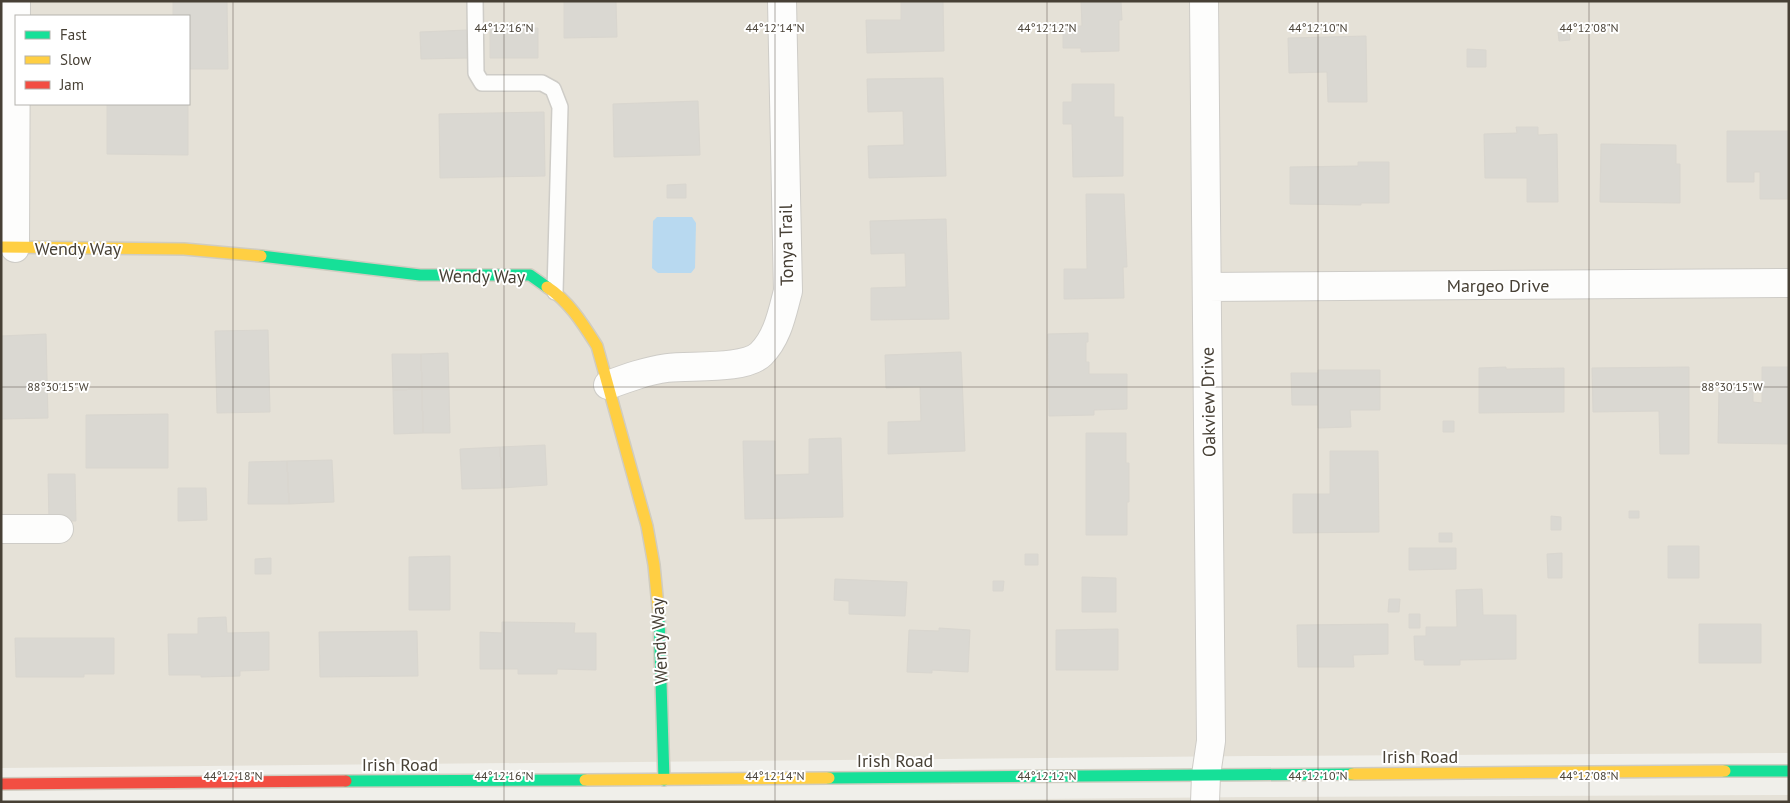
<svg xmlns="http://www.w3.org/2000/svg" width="1790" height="803" font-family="'PT Sans',sans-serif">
<rect width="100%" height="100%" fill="#f0efea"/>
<!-- residential -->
<path fill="#e5e1d7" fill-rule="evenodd" d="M1,1H1789V753L1252,756L1,768ZM16,16H189V104H16Z
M1789,795V802H709L1251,797Z"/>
<!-- water -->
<path fill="#b8d9f0" d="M657,217H692L696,223L695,268L691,273H658L652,268L653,221Z"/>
<!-- building -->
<path fill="#dad8d2" stroke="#d9d6cf" d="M173,1H227L228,69H189V16H173Z
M564,1H616L617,37L564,38Z
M901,1H943L944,51L867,53L866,20H901Z
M1081,1H1121L1122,20H1119V51L1081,52V48H1063V26H1082Z
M490,28H538V58H490Z
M467,30L468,58L421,59L420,32Z
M1569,31L1570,40L1559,41L1558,32Z
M1366,36L1367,102H1328L1327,72L1289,73L1288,38Z
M1467,49L1486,50V67H1467Z
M943,78L946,176L869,178L868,146L904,145L903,111L868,112L867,79Z
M1072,84H1114V117H1123V176L1073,177L1072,124H1063V102H1072Z
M698,101L700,155L614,157L613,104Z
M107,104H188V155L107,154Z
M544,112L545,176L440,178L439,114Z
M1516,127H1538V135L1557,134L1558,202H1527V178H1485L1484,134L1517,133Z
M1727,131H1789V199H1760V172H1754V182H1727Z
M1601,144L1676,145V164H1680V203L1600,202Z
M1358,162H1389V203H1361V205L1290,204V167L1358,166Z
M686,184V198H667V185Z
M1086,194H1124L1127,267H1123L1124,298L1064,299V269H1087Z
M946,219L949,319L871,320V288L906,287L905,253L871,254L870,221Z
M268,330L270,412L217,413L215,331Z
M1088,333V342H1086V362H1089V374H1127V409L1094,410V415L1049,416L1048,334Z
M46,334L48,418L1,419V336Z
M961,352L965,451L888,454V422L921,421L920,387L886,388L885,355Z
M448,353L449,389H422L421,354Z
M392,354H421L422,389L393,390Z
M1506,367V369L1564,368V412L1479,413V368Z
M1689,367V454H1660L1659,411L1593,412L1592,368Z
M1762,367H1789V444L1718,443L1719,388H1753V402L1762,403Z
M1318,370H1380V410H1350L1351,427L1318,428V405H1292L1291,373H1318Z
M422,389H449L450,433H423Z
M422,389L423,433L394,434L393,390Z
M168,414V468H86V415Z
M1443,421H1454V432H1443Z
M1086,433H1126V463H1129V502H1127V535H1086Z
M841,438L843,517L745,519L743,441H775V475L809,474V439Z
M545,445L547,485L502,488L500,447Z
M500,447L502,488L462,489L460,449Z
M1330,451H1378L1379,532L1293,533V494H1330Z
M332,460L334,502L289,504L287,461Z
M287,461L289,504H248L249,462Z
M48,474H75L76,521H49Z
M178,488H206L207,520L178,521Z
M1629,511H1639V518H1629Z
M1551,516L1561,517V530H1551Z
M1439,533H1452V542H1439Z
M1668,546H1699V578H1668Z
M1409,548H1456V569L1409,570Z
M1562,553V578H1548L1547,554Z
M1025,554H1038V565H1025Z
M450,556V610H409V557Z
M271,558V574H255V559Z
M1082,577L1116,578V612H1082Z
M835,579L907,582L905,616L849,614V601L834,600Z
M993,581H1004L1003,591H993Z
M1482,589L1483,615H1516V659L1460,660V665H1424V660H1415L1414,636H1426V627H1457L1456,590Z
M1389,599H1400L1399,612H1388Z
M1409,614H1420V628H1409Z
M226,617L227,633L269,632V670L240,671V676L201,677V675H169L168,634H198V618Z
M502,622L575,623L574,633H596V670L557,669V674H518V669H480V632L502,633Z
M1388,624V654L1353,655L1354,667H1298L1297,625Z
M1699,624H1761V663H1699Z
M939,628L970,630L968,672L932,670V673L907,672L909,630L939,631Z
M1118,629V670H1056V630Z
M417,631L418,676L320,677L319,632Z
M15,638H114V674H84V677H16Z"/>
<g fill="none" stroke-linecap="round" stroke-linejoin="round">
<!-- lane casing -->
<g stroke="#ceccc7" stroke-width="18">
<path id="lane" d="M475,1L476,73L482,83H542L553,89L560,107L555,292"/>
</g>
<!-- street casing -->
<g stroke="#ceccc7" stroke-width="30">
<path id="street" d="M1204,1L1211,741L1206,775L1205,802
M15,248L16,1
M1207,287L1789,283
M608,385C627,378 646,371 667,368C691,365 745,370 761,354C778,337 782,313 788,291L782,1
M1,529H59"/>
</g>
<!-- fast casing -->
<g stroke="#d0ccc0" stroke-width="14">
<path id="fast" d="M261,256L420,275H530L547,287
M659,617L664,780
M1725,771H1789
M829,778L1352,774
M346,781L585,780"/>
</g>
<!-- slow casing -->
<g stroke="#d0ccc0" stroke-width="14">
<path id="slow" d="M1,247L184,249L261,256
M547,287C569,301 583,324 597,346L647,526L654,565L659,617
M1352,774L1725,771
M585,780L829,778"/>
</g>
<!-- jam casing -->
<g stroke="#d0ccc0" stroke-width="14">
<path id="jam" d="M1,784L346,781"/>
</g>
<!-- lane -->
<use href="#lane" stroke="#fdfdfc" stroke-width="15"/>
<!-- street -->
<use href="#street" stroke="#fdfdfc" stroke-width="28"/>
<!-- fast -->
<use href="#fast" stroke="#16e098" stroke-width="11"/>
<!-- slow -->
<use href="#slow" stroke="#ffcf43" stroke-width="11"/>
<!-- jam -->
<use href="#jam" stroke="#f24e42" stroke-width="11"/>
</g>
<!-- ticks -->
<path fill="none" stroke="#474035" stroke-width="1" stroke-opacity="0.45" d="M233,1V802M504,1V802M775,1V802M1047,1V802M1318,1V802M1589,1V802M1,387H1789"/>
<g text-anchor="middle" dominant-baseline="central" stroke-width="4" stroke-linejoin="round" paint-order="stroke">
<!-- street labels -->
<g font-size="18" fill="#474035" stroke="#fff">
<text transform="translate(786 245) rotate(-91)">Tonya Trail</text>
<text x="78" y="248">Wendy Way</text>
<text transform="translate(482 276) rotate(1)">Wendy Way</text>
<text x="1498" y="285">Margeo Drive</text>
<text transform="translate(1208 402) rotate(-91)">Oakview Drive</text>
<text transform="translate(659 641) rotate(-93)">Wendy Way</text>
<text x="1420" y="756">Irish Road</text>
<text x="895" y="760">Irish Road</text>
<text x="400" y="764">Irish Road</text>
</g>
</g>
<g font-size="12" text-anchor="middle" fill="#474035" stroke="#fff" stroke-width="4" stroke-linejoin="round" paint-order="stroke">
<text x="504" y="32">44°12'16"N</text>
<text x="775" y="32">44°12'14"N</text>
<text x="1047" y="32">44°12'12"N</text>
<text x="1318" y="32">44°12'10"N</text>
<text x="1589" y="32">44°12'08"N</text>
<text x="1732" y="391">88°30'15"W</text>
<text x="58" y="391">88°30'15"W</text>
<text x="233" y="780">44°12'18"N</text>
<text x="504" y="780">44°12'16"N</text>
<text x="775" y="780">44°12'14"N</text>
<text x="1047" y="780">44°12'12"N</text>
<text x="1318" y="780">44°12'10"N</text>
<text x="1589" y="780">44°12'08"N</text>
</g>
<!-- border -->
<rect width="1790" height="803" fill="none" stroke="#474035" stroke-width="5"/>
<!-- legend -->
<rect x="15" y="15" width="175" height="90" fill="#ffffff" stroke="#b5b3ae"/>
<rect x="25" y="31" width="25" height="8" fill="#16e098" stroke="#b5b3ae"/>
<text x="60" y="40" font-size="15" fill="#474035">Fast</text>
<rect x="25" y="56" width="25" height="8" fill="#ffcf43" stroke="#b5b3ae"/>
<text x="60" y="65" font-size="15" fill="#474035">Slow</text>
<rect x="25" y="81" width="25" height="8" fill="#f24e42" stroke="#b5b3ae"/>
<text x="60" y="90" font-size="15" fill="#474035">Jam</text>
</svg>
